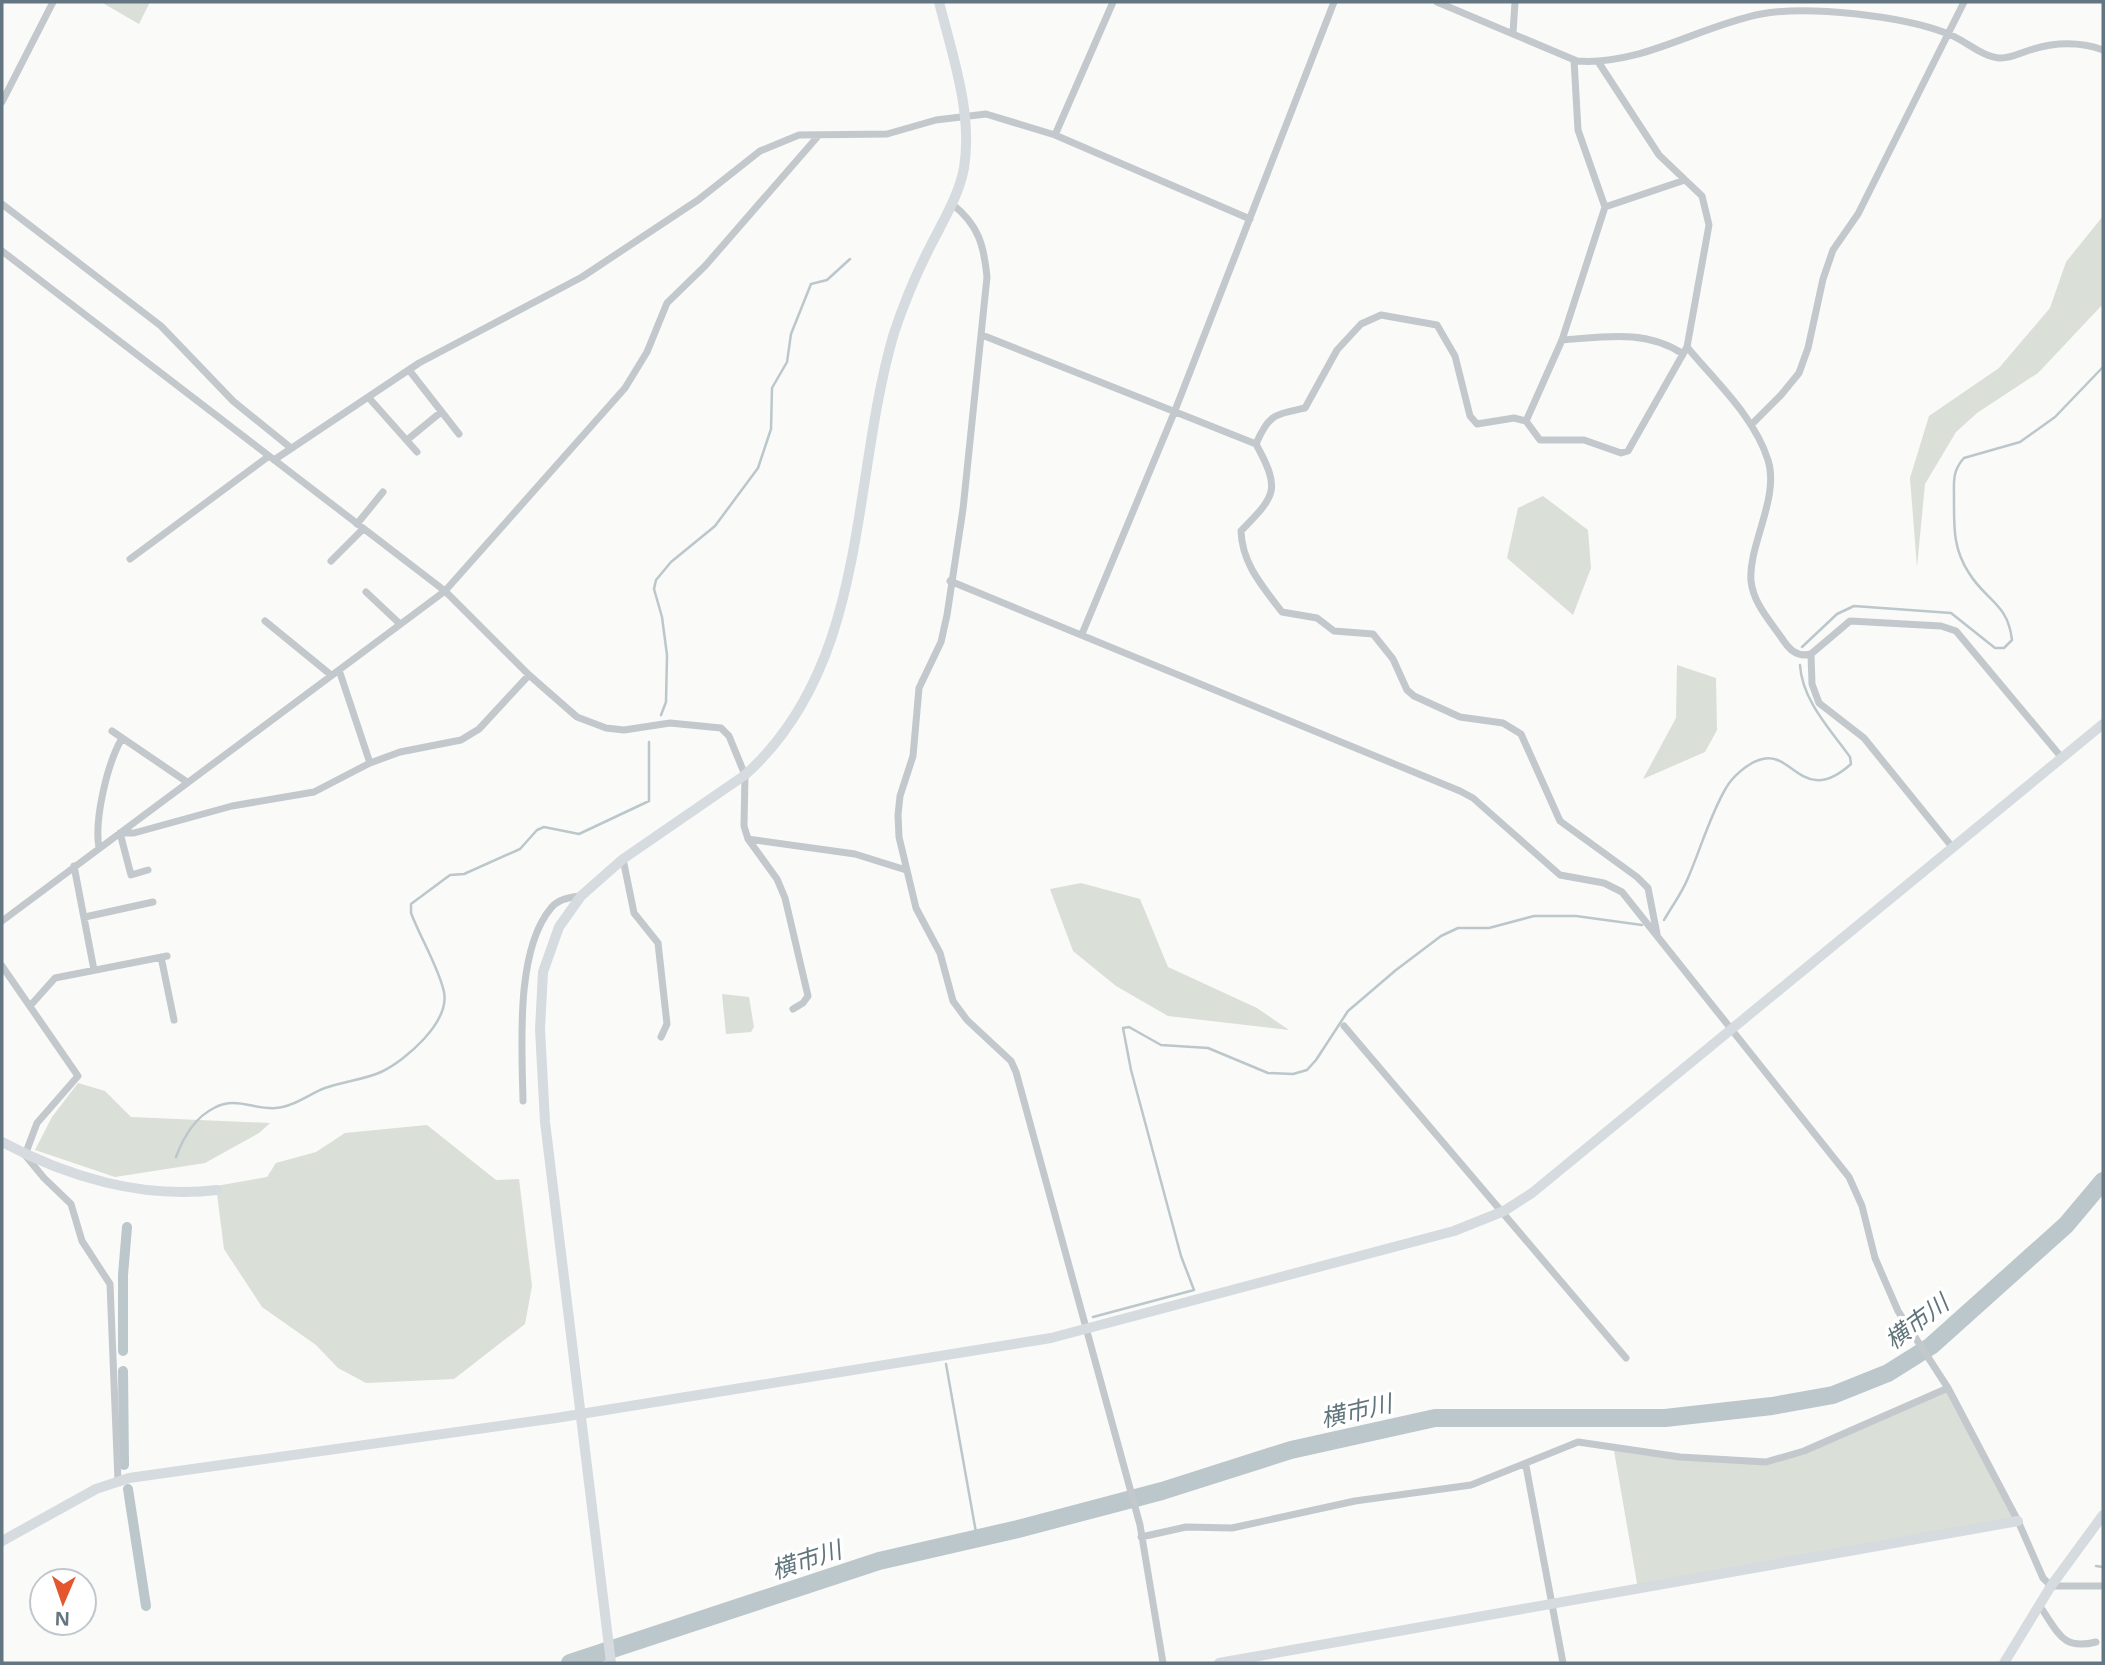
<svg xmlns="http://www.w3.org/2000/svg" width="2105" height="1665" font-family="'Open Sans','Noto Sans JP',sans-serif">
<rect width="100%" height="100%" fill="#fafaf8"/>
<!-- green -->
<path fill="#dadfd7" d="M101,2H150L139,24Z
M2103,216V304L2038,373L1977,413L1956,432L1925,484L1917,567L1910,478L1929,416L1999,368L2050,308L2066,262Z
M1543,496L1588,530L1591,568L1573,615L1507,558L1518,508Z
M1677,665L1716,678L1717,730L1705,752L1643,779L1676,718Z
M1081,883L1140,899L1168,967L1257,1008L1289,1030L1168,1016L1116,986L1073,951L1050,889Z
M722,994L749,997L754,1027L751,1032L726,1034Z
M78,1083L105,1091L131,1117L270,1123L259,1133L205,1163L115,1177L35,1150L52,1117Z
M427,1125L496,1180L519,1179L532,1286L525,1324L454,1379L366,1383L338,1368L316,1345L262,1307L224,1249L216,1186L267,1177L276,1163L316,1152L345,1133Z
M1948,1388L2018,1521L1638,1589L1613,1445L1680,1457L1749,1462L1782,1459Z"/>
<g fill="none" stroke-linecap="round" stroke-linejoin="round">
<!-- stream -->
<path stroke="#bbc7cb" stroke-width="2.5" d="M1802,647L1837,614L1854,606L1951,613L1995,648H2004L2012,640C2008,603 1985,600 1969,573C1953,549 1954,527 1954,499C1954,482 1952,471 1964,458L2020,442L2055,417L2103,367
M661,715L666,702L667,655L662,617L654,589L656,580L671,562L715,526L758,468L771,429L772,388L787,362L791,334L811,284L827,280L850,259
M1664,920C1672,906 1682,893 1688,878C1701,848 1710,815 1726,788C1732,777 1747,764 1759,760C1792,747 1802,808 1851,764L1850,757C1830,729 1802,700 1800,665
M176,1157C183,1138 194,1118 214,1108C236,1096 254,1110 276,1108C293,1107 309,1094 325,1088C343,1081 364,1080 381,1072C406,1060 450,1022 444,992C439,968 420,937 411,913V904L450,875L464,874L520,849L537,830L544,827L579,834L649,801V742
M1093,1317L1194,1290L1181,1256L1131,1070L1123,1028L1129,1027L1161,1045L1208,1048L1268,1073L1293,1074L1307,1070L1316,1060L1348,1011L1396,970L1441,936L1458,928H1489L1534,916H1576L1642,925
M946,1364L977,1538
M2096,1566L2103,1567"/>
<!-- canal -->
<path stroke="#bbc7cb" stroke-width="10" d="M123,1351V1275L127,1227
M123,1371L124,1465
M128,1489L146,1606"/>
<!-- river -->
<path stroke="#bbc7cb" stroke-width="18" d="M570,1663L879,1561L1018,1529L1162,1491L1291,1450L1435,1418H1665L1772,1406L1833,1395L1888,1373L1931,1346L2066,1225L2103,1181"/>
<!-- street -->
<path stroke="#c3c8cc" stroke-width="7" d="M1437,2L1577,61C1641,66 1699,26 1761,14C1809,5 1901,16 1946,33C1964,39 1980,56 1999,58C2010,59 2020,53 2030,50C2055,42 2078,41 2103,50
M1513,33L1515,2
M2,102L53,2
M1055,135L1113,2
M2,204L161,326L233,401L291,448
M952,204C978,224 984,245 987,277L963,509L947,615L941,642L919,688L913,756L900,796L898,815L899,837L916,908L940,953L953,1001L967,1020L1011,1061L1016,1072L1140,1525L1163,1663
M1605,207L1685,180
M2,251L445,591L529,675L577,717L606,728L624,730L670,723L721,728L729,736L745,775L744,826L748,839L777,879L785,898L808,996L803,1003L793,1009
M982,335L1256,444C1281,490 1276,495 1241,531C1242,564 1263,587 1282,612L1317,618L1334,631L1373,634L1393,659L1407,690L1414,696L1460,717L1503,723L1521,734L1560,821L1637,877L1648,888L1657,934
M1562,340C1604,337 1646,329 1683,354
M1687,347C1715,381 1754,416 1768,460C1780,497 1748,546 1751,581C1753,602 1769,620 1781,637C1788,648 1796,658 1811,654L1850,621L1941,626L1956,631L2062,758
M409,370L459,434
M369,398L417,452
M1526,421L1562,340L1605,207L1578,130L1574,60
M1751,425L1781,395L1799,373L1808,348L1823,279L1833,250L1858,214L1964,2
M407,440L441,412
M1256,444C1269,414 1274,415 1305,408L1337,350L1361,324L1381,315L1437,325L1455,356L1470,416L1477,424L1514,418L1526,421L1540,440H1584L1621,453L1628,451L1687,347L1709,225L1702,196L1659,155L1599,63
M274,460L419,363L582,277L698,200L760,151L799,135L887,134L936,120L986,114L1055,135L1250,219
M357,524L383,492
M130,559L269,456
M331,561L363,529
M950,581L1460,791L1473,798L1560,875L1604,883L1622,892L1849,1177L1862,1206L1875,1258L1898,1311L1948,1388L2018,1521L2043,1578L2051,1586H2103
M366,592L400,624
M265,621L331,675
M1082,634L1174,413L1334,2
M1811,654L1812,684L1819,703L1864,738L1953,848
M339,670L370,763L400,752L461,740L479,729L529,675
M112,731L187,782
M748,839L855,854L906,870
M99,848C94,820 107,765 121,740
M623,859L634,913L658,943L667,1024L661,1037
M74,866L94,970
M148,870L131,875L120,833H134L232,806L314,792L370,763
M85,917L153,902
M2,921L445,591L625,388L647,352L667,303L705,266L819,135
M161,957L174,1020
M2,966L78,1076L37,1123L25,1155L44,1178L71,1204L82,1241L110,1284L118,1481
M30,1006L55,978L167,956
M1344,1026L1626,1358
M523,1101C522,1047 515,951 551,908C558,899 570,897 581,896
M1526,1466L1563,1663
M1141,1537L1186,1527L1232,1528L1355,1501L1471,1485L1578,1442L1680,1457L1766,1462L1804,1451L1948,1388
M2039,1605C2058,1631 2061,1651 2096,1642"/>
<!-- secondary -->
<path stroke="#d6dbdf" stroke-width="10" d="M2,1142C67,1177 142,1199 217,1190
M2,1541L96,1489L129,1478L556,1418L1051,1338L1454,1231L1504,1211L1532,1193L2103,724
M611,1663L545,1122L540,1029L543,972L559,927L581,896L623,859L745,775C870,663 850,482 894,333C904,303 916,274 931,245C943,221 959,195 964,168C973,113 952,54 939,2
M1219,1663L2018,1521
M2004,1663L2051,1586L2103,1515"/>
</g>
<g text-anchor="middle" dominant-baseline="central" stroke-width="7" stroke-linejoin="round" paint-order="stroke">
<!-- water labels -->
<g font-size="24" font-style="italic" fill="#60757c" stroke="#fff">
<text transform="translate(1916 1321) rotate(-37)">横市川</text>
<text transform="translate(1356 1410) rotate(-13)">横市川</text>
<text transform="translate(806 1559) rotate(-18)">横市川</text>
</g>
</g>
<!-- border -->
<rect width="2105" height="1665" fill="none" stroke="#657683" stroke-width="7"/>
<!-- north arrow -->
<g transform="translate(63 1602) rotate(182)"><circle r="33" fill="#ffffff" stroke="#c1c8cd" stroke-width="2"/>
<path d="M0-5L12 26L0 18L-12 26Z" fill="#e4572e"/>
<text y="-10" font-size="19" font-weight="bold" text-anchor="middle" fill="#657683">N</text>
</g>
</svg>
